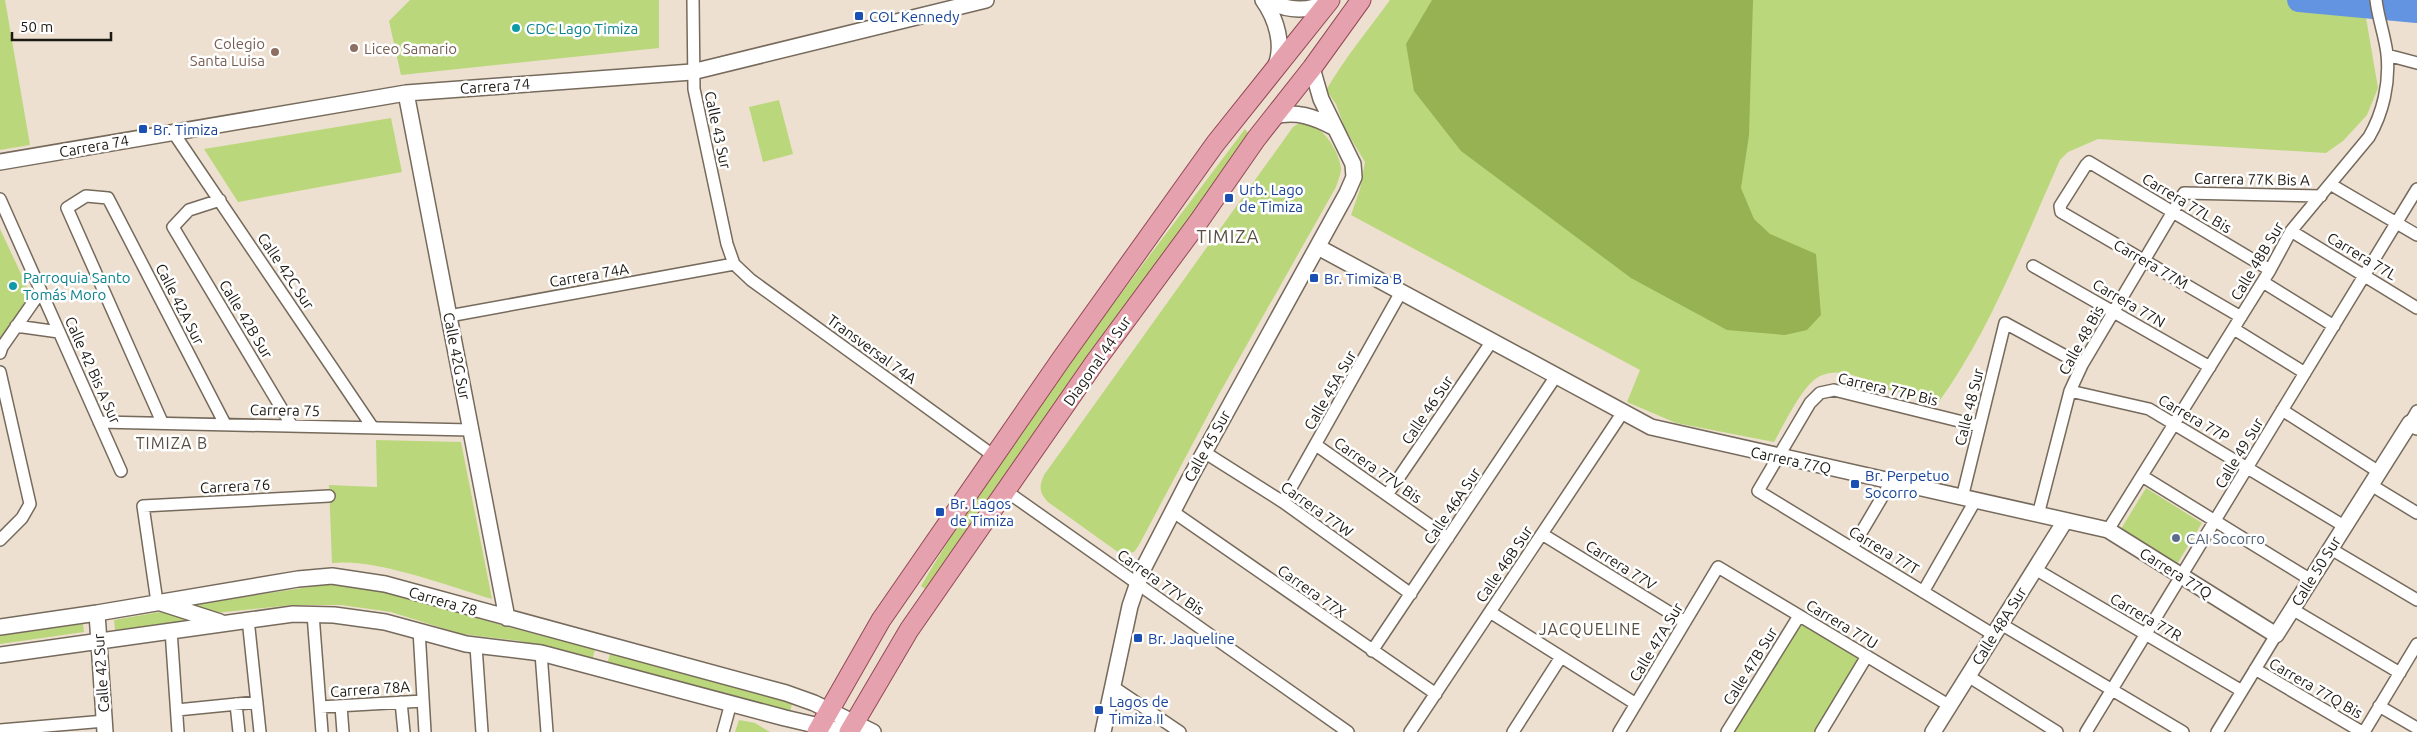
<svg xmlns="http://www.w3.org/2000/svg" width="2417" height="732" font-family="Ubuntu,sans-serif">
<rect width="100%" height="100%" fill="#ede0d0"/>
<!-- green -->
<path fill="#bbd77b" d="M0,0H5L30,145L0,150Z
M410,0H659V48L401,75L389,21Z
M1390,0H2363L2378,88L2367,115L2343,141L2326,153L2098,139L2068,152L2060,160C2023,242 1991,330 1938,403C1922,399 1906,395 1890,390C1868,383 1845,365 1820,376C1802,385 1784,425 1774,442L1676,423L1627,402L1640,370L1351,215L1360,189L1365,162L1345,129L1336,104L1326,90C1345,58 1368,30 1390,0Z
M779,100L793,154L763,162L749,107Z
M391,118L402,172L238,202L204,149Z
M1301,122C1321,123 1338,148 1341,168C1341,174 1338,181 1336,187L1218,396L1139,545L1134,552L1122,555L1048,502C1039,493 1039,486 1044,475L1293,127Z
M1245,129L1248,133L1178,236L925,589L921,586C1016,425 1133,279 1245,129Z
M0,229L31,295L0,340Z
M376,440L461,442L492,599C448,586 376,558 332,563L329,485L377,487Z
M2146,488L2202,523L2177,564L2121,529Z
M336,583L380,589L508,627L595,649L592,661L520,641L461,634L391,612L341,605H292L215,613L189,605Z
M160,612L193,620L115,630L114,620Z
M1799,622L1858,659L1814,732H1732Z
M83,624L84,632L0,644V636Z
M610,654L792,703L790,713L607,664Z
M739,720L755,723L770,732H735Z"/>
<!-- forest -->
<path fill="#96b252" d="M1432,0H1753L1749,135L1741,188L1754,219L1770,234L1816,254L1821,315L1807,330L1785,335L1727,330L1631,278L1461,151L1414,91L1406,44Z"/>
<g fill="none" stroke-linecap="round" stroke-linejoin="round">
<!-- river -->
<path stroke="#6394e1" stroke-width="24" d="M2299,0L2417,11"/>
<!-- minor casing -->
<g stroke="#766a5c" stroke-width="14">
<path id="minor" d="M693,0L694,89L727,244L734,264L751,280L994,456
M2387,55L2417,63
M173,132L373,428
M2330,184L2417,235
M0,199L121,471
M220,200L189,210L173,227L292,426
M2291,231L2417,308
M2033,266L2210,367
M2263,282L2334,326
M449,316L734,264
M2241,317L2061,212L2060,206L2086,165L2089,162L2270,270
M16,326L59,332
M2234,329L2305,373
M0,353L2,347L41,291
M0,372L30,504L22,518L0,540
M2070,391L2149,409L2344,526
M2282,410L2379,472
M99,422L471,430
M162,422L67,208L86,196L108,198L225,424
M2410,423L2417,411
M1979,426L1834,390L1820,393L1810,403L1758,491L1994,635
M1316,445L1448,538
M1204,452L1283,502L1411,594
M2142,476L2311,580
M2371,485L2417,513
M1006,491L1348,732
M1387,495L1492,341
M1962,498L2005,323L2082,365
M1283,502L1401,292
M1172,511L1436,694
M2038,515L2070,391L2082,365L2184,193L2321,196
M2108,530L2270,270L2291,231L2369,137C2383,113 2390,83 2387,54C2385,36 2378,18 2376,0
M1542,534L1685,622
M1852,548L1891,482
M2331,549L2417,600
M2035,569L2242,691
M1923,592L1975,501
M157,602L143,506L329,496
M2292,609L2400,673
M1490,612L1636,704
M313,614L322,732
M248,619L260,732
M2001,624L2183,732
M171,630L178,732
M419,630L425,732
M476,646L482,732
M1372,651L1556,376
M541,653L547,732
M2255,669L2362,732
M1968,676L2057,732
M1112,686L1180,732
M401,702L404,732
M236,704L239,732
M341,706L343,732
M2379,706L2417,728
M320,707L423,701
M177,710L257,702
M0,730L105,721
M723,732L731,703
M1410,732L1623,412
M1513,732L1561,657
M1619,732L1718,567L1950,706
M1727,732L1799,616
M1821,732L1867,656
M2086,732L2417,189
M2217,732L2276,635
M2364,732L2417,644"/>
</g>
<!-- tertiary casing -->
<g stroke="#766a5c" stroke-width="18">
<path id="tertiary" d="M1263,0C1276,18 1285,46 1275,67
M1269,0C1285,11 1312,13 1328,0
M406,93L507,618
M1273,116C1297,111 1313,116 1335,128
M0,162L406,93L692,72L986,0
M1318,247L1651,427L2108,530L2276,635L2410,423L2417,427
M161,603L220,622
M97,613L105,732
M0,627L97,613L298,579L332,576L385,584L786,693L814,703L873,732
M0,655L293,614L334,615L385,622L466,644L541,653L785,718L845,732
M1103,732L1130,606L1142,571L1190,478L1347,193L1354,177L1353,164L1321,99L1312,68
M1933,732L2065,521"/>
</g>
<!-- primary casing -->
<g stroke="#934954" stroke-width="21">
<path id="primary" d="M817,732L881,620L1062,358L1215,144L1330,0
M849,732L909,630L1095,362L1199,221L1256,139L1312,68L1361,0"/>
</g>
<!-- minor -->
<use href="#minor" stroke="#fff" stroke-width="11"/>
<!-- tertiary -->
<use href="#tertiary" stroke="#fff" stroke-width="15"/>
<!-- primary -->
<use href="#primary" stroke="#e5a1ae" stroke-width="19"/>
</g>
<!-- markers -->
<g fill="#1a4fb4" stroke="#fff" stroke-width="2">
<rect x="854" y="11" width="10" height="10" rx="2.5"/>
<rect x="138" y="124" width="10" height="10" rx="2.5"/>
<rect x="1224" y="193" width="10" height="10" rx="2.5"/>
<rect x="1309" y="273" width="10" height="10" rx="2.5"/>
<rect x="1850" y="479" width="10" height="10" rx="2.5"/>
<rect x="935" y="507" width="10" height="10" rx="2.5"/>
<rect x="1133" y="633" width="10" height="10" rx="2.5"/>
<rect x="1094" y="705" width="10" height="10" rx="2.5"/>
</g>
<g fill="#0f9aa8" stroke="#fff" stroke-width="2">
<circle cx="516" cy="28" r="5"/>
<circle cx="13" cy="286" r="5"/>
</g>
<g fill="#8d6e63" stroke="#fff" stroke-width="2">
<circle cx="354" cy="48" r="5"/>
<circle cx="275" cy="52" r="5"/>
</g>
<circle fill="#5c6f8a" stroke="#fff" stroke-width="2" cx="2176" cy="538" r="5"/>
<g text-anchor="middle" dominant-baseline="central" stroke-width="5" stroke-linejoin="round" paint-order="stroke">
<!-- transit labels -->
<g font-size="15" fill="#164399" stroke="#fff" text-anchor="start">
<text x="869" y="16">COL Kennedy</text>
<text x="153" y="129">Br. Timiza</text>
<text x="1239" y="189">Urb. Lago<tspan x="1239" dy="17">de Timiza</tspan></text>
<text x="1324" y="278">Br. Timiza B</text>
<text x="1865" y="475">Br. Perpetuo<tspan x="1865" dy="17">Socorro</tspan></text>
<text x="950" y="503">Br. Lagos<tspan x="950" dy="17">de Timiza</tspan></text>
<text x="1148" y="638">Br. Jaqueline</text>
<text x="1109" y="701">Lagos de<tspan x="1109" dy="17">Timiza II</tspan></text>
</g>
<!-- culture labels -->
<g font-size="15" fill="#0d838f" stroke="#fff" text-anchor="start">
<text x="526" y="28">CDC Lago Timiza</text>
<text x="23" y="277">Parroquia Santo<tspan x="23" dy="17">Tomás Moro</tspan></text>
</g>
<!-- education labels -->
<g font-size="15" fill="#785e54" stroke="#fff" text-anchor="end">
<text x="265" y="43">Colegio<tspan x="265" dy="17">Santa Luisa</tspan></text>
<text x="364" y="48" text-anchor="start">Liceo Samario</text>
</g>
<!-- street labels -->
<g font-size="15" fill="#1c1812" stroke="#fff">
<text transform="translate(495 86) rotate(-4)">Carrera 74</text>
<text transform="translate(718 130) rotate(78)">Calle 43 Sur</text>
<text transform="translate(94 146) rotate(-10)">Carrera 74</text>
<text transform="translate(2252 179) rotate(1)">Carrera 77K Bis A</text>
<text transform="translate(2187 203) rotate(31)">Carrera 77L Bis</text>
<text transform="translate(2362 256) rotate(31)">Carrera 77L</text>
<text transform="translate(2257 261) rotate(-59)">Calle 48B Sur</text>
<text transform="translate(2151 264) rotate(30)">Carrera 77M</text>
<text transform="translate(286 271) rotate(56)">Calle 42C Sur</text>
<text transform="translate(589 275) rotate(-10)">Carrera 74A</text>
<text transform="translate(2129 303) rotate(30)">Carrera 77N</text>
<text transform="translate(180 304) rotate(63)">Calle 42A Sur</text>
<text transform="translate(246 319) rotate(59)">Calle 42B Sur</text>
<text transform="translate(2081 340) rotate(-61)">Calle 48 Bis</text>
<text transform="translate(872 349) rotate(36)">Transversal 74A</text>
<text transform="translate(457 356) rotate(79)">Calle 42G Sur</text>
<text transform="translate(1097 361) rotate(-55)">Diagonal 44 Sur</text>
<text transform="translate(93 370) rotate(66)">Calle 42 Bis A Sur</text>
<text transform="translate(1888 389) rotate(13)">Carrera 77P Bis</text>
<text transform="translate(1330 390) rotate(-60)">Calle 45A Sur</text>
<text transform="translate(1969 407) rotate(-76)">Calle 48 Sur</text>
<text transform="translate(285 410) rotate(1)">Carrera 75</text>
<text transform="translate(1427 410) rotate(-56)">Calle 46 Sur</text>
<text transform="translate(2194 418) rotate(30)">Carrera 77P</text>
<text transform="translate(1207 446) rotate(-61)">Calle 45 Sur</text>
<text transform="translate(2239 453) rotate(-59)">Calle 49 Sur</text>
<text transform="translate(1791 460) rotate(12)">Carrera 77Q</text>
<text transform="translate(1378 470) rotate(35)">Carrera 77V Bis</text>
<text transform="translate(235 486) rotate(-3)">Carrera 76</text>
<text transform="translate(1452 506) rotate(-56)">Calle 46A Sur</text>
<text transform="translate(1317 509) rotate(35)">Carrera 77W</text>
<text transform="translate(1884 550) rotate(31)">Carrera 77T</text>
<text transform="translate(1504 564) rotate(-56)">Calle 46B Sur</text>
<text transform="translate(1621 565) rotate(32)">Carrera 77V</text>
<text transform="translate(2316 571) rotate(-58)">Calle 50 Sur</text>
<text transform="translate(2176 573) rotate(32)">Carrera 77Q</text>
<text transform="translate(1161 582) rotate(35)">Carrera 77Y Bis</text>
<text transform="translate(1312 591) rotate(35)">Carrera 77X</text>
<text transform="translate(443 601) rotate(16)">Carrera 78</text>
<text transform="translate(2146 617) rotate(30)">Carrera 77R</text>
<text transform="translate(1842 624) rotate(31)">Carrera 77U</text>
<text transform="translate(1999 626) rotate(-58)">Calle 48A Sur</text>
<text transform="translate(1656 642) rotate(-59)">Calle 47A Sur</text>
<text transform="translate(1750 666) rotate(-58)">Calle 47B Sur</text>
<text transform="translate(101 673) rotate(-94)">Calle 42 Sur</text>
<text transform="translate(2316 688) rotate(30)">Carrera 77Q Bis</text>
<text transform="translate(370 689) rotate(-4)">Carrera 78A</text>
</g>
<!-- service labels -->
<g font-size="15" fill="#4e5e75" stroke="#fff" text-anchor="start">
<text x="2186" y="538">CAI Socorro</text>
</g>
<!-- neighbourhood labels -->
<g font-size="16" letter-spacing="1" fill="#594e41" stroke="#fff">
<text x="172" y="443">TIMIZA B</text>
<text x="1590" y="629">JACQUELINE</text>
</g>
<!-- quarter labels -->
<g font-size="18" letter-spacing="1" fill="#594e41" stroke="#fff">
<text x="1228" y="236">TIMIZA</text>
</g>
</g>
<!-- scale -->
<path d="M12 32v8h99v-8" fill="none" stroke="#1c1812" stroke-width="2.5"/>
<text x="20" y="32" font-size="15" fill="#1c1812" stroke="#ffffff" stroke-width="4" paint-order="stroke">50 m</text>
</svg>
